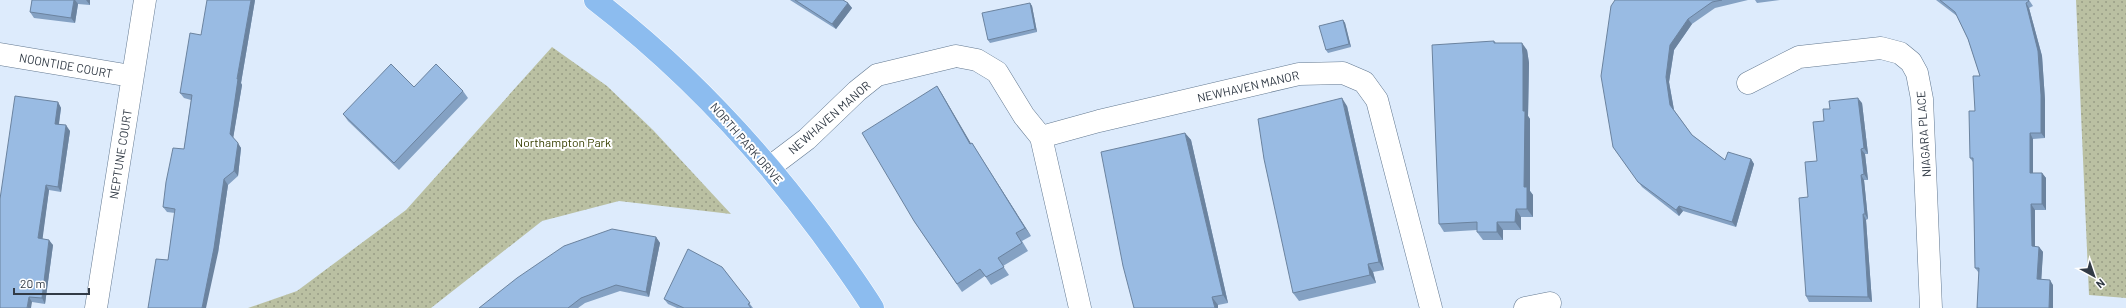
<svg xmlns="http://www.w3.org/2000/svg" width="2126" height="308" font-family="Barlow,sans-serif">
<defs>
<pattern id="grass-dots" width="8" height="8" patternUnits="userSpaceOnUse"><rect width="8" height="8" fill="#bac0a2"/><path d="M2 2h.1M6 6h.1" fill="none" stroke="#989d86" stroke-width="1.8" stroke-linecap="round"/></pattern>
</defs>
<rect width="100%" height="100%" fill="#ddebfc"/>
<!-- grass -->
<path fill="url(#grass-dots)" d="M2076,0H2126V298L2089,295Z
M552,47L607,86L653,130L731,214L619,201L542,221L431,308H248L297,291L406,210Z"/>
<g fill="none" stroke-linecap="round" stroke-linejoin="round">
<!-- minor casing -->
<g stroke="#637991" stroke-width="23">
<path id="minor" d="M0,54L131,76
M1748,83L1799,57L1881,48L1900,53L1911,62L1917,73L1922,99L1931,308
M1041,137L1099,121L1299,74L1343,73L1364,82L1377,100L1431,308
M770,167L807,139L857,91L877,75L956,56L977,60L997,72L1024,116L1041,137L1080,308
M96,308L145,0
M1525,308L1550,303"/>
</g>
<!-- major casing -->
<g stroke="#fff" stroke-width="23">
<path id="major" d="M595,0C682,67 756,145 821,233C839,258 857,282 873,308"/>
</g>
<!-- minor -->
<use href="#minor" stroke="#fff" stroke-width="22"/>
<!-- major -->
<use href="#major" stroke="#8cbcef" stroke-width="22"/>
</g>
<!-- wall -->
<path fill="#84a1c3" d="M32,0H90V5L78,4L75,23L34,18L30,12Z
M255,0L241,83L242,85L233,138L241,148L238,176L228,185L218,253L168,260L175,213L167,212L163,207L184,149L191,100L184,98L180,93L201,35Z
M790,0H843L848,3L852,8L836,29Z
M1615,0H1748L1715,8L1692,24L1674,50L1669,82L1674,110L1692,135L1725,160L1751,159L1754,164L1736,227L1683,211L1679,216L1642,187L1613,147Z
M1755,0H1780L1757,3Z
M1936,0H2029L2033,6L2029,8L2042,56L2045,100V138L2033,139V173H2042L2046,178V210H2035V247H2039L2043,252L2041,280L2053,285V308H1977L1979,273L1975,268L1973,162L1970,158L1980,76L1968,39L1957,16Z
M1030,3L1032,6L1037,32L990,43L988,40Z
M1343,20L1345,23L1351,47L1328,53L1326,50Z
M1494,41L1496,43L1527,50L1529,63L1528,116L1530,119V191L1533,195V217H1521V230H1503V240H1483L1477,232V230L1444,232L1439,224Z
M937,86L942,94L971,144L972,143L977,151L1031,236L1022,241L1028,251L1003,266L1009,275L991,285L985,276L962,292L914,221Z
M414,87L463,91L468,98L399,170L348,121L343,114Z
M58,102L61,108L59,124L70,131L61,192L49,190L42,239L53,245L45,304L32,302L0,308Z
M1862,103L1868,154H1865L1868,180H1864L1868,219L1866,220L1872,302H1809L1806,296L1808,197L1817,161L1824,121L1830,109Z
M1347,106L1384,270L1373,272L1376,283L1299,301L1293,293Z
M1185,133L1191,140L1228,303L1218,305L1134,308Z
M656,237L660,243L649,297L620,291L585,303L578,308H479Z
M722,267L753,308H677L668,304L664,299Z"/>
<!-- shaded-wall -->
<path fill="#6b839f" d="M74,0H75L78,4L75,23L71,18Z
M86,0H90V5Z
M251,0H255L241,83L242,85L233,139L230,134L237,79Z
M848,3L852,8L836,29L832,24Z
M1030,3L1032,6L1037,32L1035,29Z
M2026,3L2029,8L2042,56L2045,100V138L2041,133Z
M1688,19L1692,24L1674,50L1669,82L1674,110L1670,105L1666,77L1670,45Z
M1343,20L1345,23L1351,47L1349,44Z
M1522,43L1527,50L1529,63L1528,116L1530,119V191L1533,195V217L1527,209L1524,187Z
M937,86L942,94L976,152L970,144Z
M1342,98L1347,106L1384,270L1379,262Z
M1858,98L1862,103L1868,154L1864,148Z
M58,102L61,108L58,129L55,124Z
M66,125L70,131L61,192L58,187Z
M1185,133L1191,140L1228,303L1223,295Z
M2030,133L2033,139V178L2030,173Z
M238,143L241,148L238,176L234,171Z
M972,143L977,151L1031,236L1025,228Z
M1861,149L1865,154L1868,180L1864,174Z
M1751,159L1754,164L1736,227L1732,222Z
M2042,173L2046,178V210L2042,204Z
M1861,175L1864,180L1868,219L1865,214Z
M224,179L228,185L218,253L206,308H202Z
M46,185L49,190L42,243L38,238Z
M2031,204L2035,210V252L2032,246Z
M1679,206L1683,211L1679,216L1676,210Z
M1516,209L1521,217V230L1515,222Z
M1863,214L1866,220L1872,302L1868,297Z
M1497,222L1503,230V240L1497,232Z
M656,237L660,243L649,297L646,292Z
M49,240L53,245L45,304L42,298Z
M2039,247L2043,252L2041,285L2037,279Z
M1368,264L1373,272L1376,283L1370,275Z
M2050,280L2053,285V308H2049Z
M29,297L32,302L31,308H27Z
M1212,297L1218,305V308H1215Z"/>
<!-- building -->
<path fill="#99bbe3" stroke="#6b839f" d="M32,0H74L71,18L30,12Z
M207,0H251L237,79H238L230,134L238,143L234,171L224,179L214,248L202,308H148L156,259L168,260L175,209L163,207L166,182L173,148L184,149L192,95L180,93L190,33L201,35Z
M795,0H843L848,3L832,24Z
M1615,0H1722L1712,2L1688,19L1670,45L1666,77L1670,105L1692,135L1725,160L1728,152L1751,159L1732,222L1679,206L1676,210L1638,182L1613,147L1601,76L1611,6Z
M1940,0H2028L2029,1L2026,3L2038,51L2041,95V133H2030V173H2042V204H2031L2032,246L2039,247L2037,279L2050,280L2049,308H1977L1979,268H1975L1973,158H1970L1969,111H1975L1973,76H1980L1968,39L1955,12Z
M1030,3L1035,29L988,40L982,13Z
M1343,20L1349,44L1326,50L1319,26Z
M1494,41V43H1522L1523,55V111H1525L1524,187H1527V209H1516L1515,222H1497V232H1477V222L1439,224L1432,45Z
M391,64L414,87L436,64L463,91L394,163L343,114Z
M937,86L970,144L972,143L1025,228L1016,233L1022,243L998,258L1004,267L986,277L980,269L957,284L914,221L862,133Z
M15,96L58,102L55,124L66,125L58,187L46,185L38,238L49,240L42,298L29,297L27,308H0V199Z
M1342,98L1379,262L1368,264L1370,275L1293,293L1264,159L1258,119Z
M1858,98L1864,148L1861,149L1864,174L1861,175L1865,214H1863L1868,297L1806,296L1799,198L1808,197L1805,162L1817,161L1813,122L1824,121L1823,109H1830L1829,101Z
M1185,133L1223,295L1212,297L1215,308H1134L1123,266L1101,152Z
M612,229L656,237L646,292L616,285L581,298L568,308H479L517,278L564,246Z
M688,249L722,267L750,303L748,304L751,308H684L664,299Z"/>
<g text-anchor="middle" dominant-baseline="central" stroke-width="4" stroke-linejoin="round" paint-order="stroke">
<!-- street labels -->
<g font-size="12" fill="#323b46" stroke="#fff">
<text transform="translate(66 65) rotate(10)">NOONTIDE COURT</text>
<text transform="translate(1248 86) rotate(-13)">NEWHAVEN MANOR</text>
<text transform="translate(829 117) rotate(-41)">NEWHAVEN MANOR</text>
<text transform="translate(1923 134) rotate(-94)">NIAGARA PLACE</text>
<text transform="translate(747 143) rotate(49)">NORTH PARK DRIVE</text>
<text transform="translate(120 154) rotate(-81)">NEPTUNE COURT</text>
</g>
<!-- park labels -->
<g font-size="12" fill="#363e01" stroke="#fff">
<text x="563" y="142">Northampton Park</text>
</g>
</g>
<!-- north arrow -->
<g transform="translate(2094 276) rotate(140)" stroke="#ffffff" stroke-width="3" paint-order="stroke">
<path d="M0-3L7 15L0 10L-7 15Z" fill="#323b46"/>
<text y="-6" font-size="11" font-weight="bold" text-anchor="middle" fill="#323b46">N</text>
</g>
<!-- scale -->
<path d="M14 288v6h75v-6" fill="none" stroke="#323b46" stroke-width="2"/>
<text x="20" y="288" font-size="12" fill="#323b46" stroke="#ffffff" stroke-width="3" paint-order="stroke">20 m</text>
</svg>
